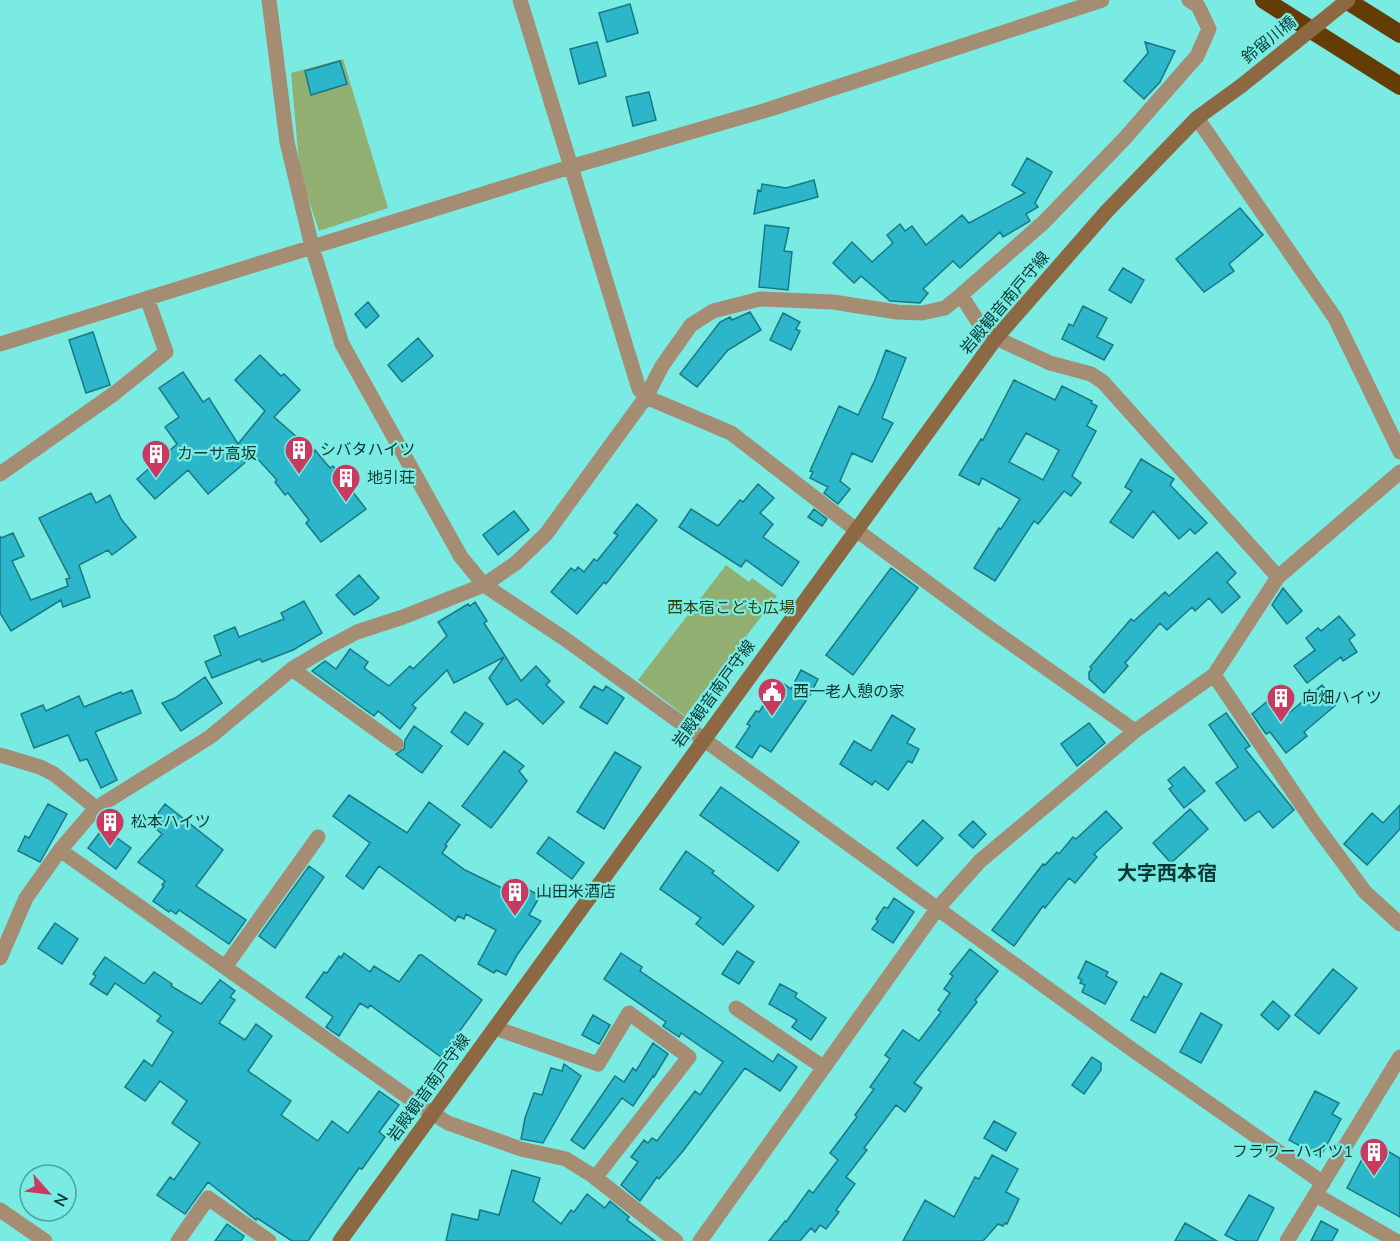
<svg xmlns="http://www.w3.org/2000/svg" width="1400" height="1241" font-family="'Nunito Sans','Noto Sans JP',sans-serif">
<rect width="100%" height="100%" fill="#7aebe2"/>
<!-- green -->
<path fill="#92af72" d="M343,59L388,208L319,231L300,173L291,73Z
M726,565L749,582L752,578L777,596L685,716L638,680Z"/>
<!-- building -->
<path fill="#2cb6ca" stroke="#1a7784" stroke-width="1.5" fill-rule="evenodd" d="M630,4L638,33L607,42L599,13Z
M597,42L606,76L579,84L570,49Z
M1145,42L1175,51L1160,82L1144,99L1124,81L1148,53Z
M340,61L347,84L311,95L305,71Z
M649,92L656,120L633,126L626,97Z
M1027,158L1052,172L1035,203L1038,207L1026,214L1030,221L1003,237L1000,232L960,268L953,261L923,289L928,293L920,303L890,301L861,276L854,283L833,263L852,242L872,262L893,243L887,235L900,224L905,231L912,226L926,245L962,215L969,223L1025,193L1012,185Z
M814,180L818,197L754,214L758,190L761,191L762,184L786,188Z
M1240,208L1263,235L1229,264L1234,271L1204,292L1176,259Z
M765,225L789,228L784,251L792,252L788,290L759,287Z
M1123,268L1144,280L1131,303L1109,290Z
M368,302L379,316L366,328L355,314Z
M1083,306L1107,318L1097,337L1113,345L1104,360L1062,339L1069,324L1073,326Z
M750,312L761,330L728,350L697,387L680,374L720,322L730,317L732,320Z
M783,313L800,322L796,329L800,331L791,350L770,340Z
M93,332L110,385L86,393L69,340Z
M418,338L433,356L402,382L388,365Z
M886,350L906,358L882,418L893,423L872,462L852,453L840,481L850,489L838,504L824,493L828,487L810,478L813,472L810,471L839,406L858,415L875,380Z
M260,355L281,376L284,374L300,390L274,417L314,452L315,450L330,468L333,466L366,509L321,542L306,523L309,520L288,493L285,495L275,482L277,480L254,455L208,494L188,470L155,499L137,479L177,444L165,427L179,417L159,388L183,372L203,402L209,398L238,444L265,411L235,380Z
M1014,380L1055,400L1062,386L1092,401L1091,403L1097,406L1087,426L1096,431L1072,476L1081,483L1071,496L1064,491L1038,524L1034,521L995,581L974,568L999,528L1001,529L1020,499L982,478L979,485L959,475L981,439L983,440ZM1026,433L1059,450L1043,480L1009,462Z
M1141,459L1174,479L1170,485L1207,523L1195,534L1190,529L1179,539L1153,511L1133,538L1110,522L1132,491L1125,487Z
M758,484L774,498L760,513L773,524L763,537L799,562L782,586L746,560L741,567L679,527L691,509L718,526L740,500L743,502Z
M91,493L96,503L110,495L121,519L136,537L112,555L108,550L79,565L90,597L63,607L61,600L11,631L0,613V536L1,538L13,533L24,556L12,561L31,600L68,586L66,579L70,578L39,518Z
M637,504L657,520L606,584L604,582L577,614L551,592L571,568L575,571L578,567L584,572L594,559L597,561L618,535L614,533Z
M814,509L827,519L822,526L808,517Z
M514,511L529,530L498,555L483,535Z
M1217,552L1236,573L1227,582L1240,597L1222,613L1209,598L1195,611L1192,607L1167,630L1160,623L1125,663L1128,666L1104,693L1089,679V672L1092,669L1090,667L1131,619L1134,621L1165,592L1169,596Z
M891,568L918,588L853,675L826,655Z
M359,575L379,598L371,605L354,615L336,595Z
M1283,588L1302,611L1287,624L1272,605Z
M304,601L322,633L293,650L262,662L260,659L212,678L205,662L221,655L214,636L235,627L239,637L284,619L281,613Z
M475,602L487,621L484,623L521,681L536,666L550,681L546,685L564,702L543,724L517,699L507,705L489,678L504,657L454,683L447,670L412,705L416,708L400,729L378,711L374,716L312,671L325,661L336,669L350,649L368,662L364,668L389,686L410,666L413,669L447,636L438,622L468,604L470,606Z
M1339,616L1355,635L1349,640L1357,652L1343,661L1341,657L1307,683L1294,666L1315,650L1306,638L1318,628L1321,631Z
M801,670L818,679L810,695L771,752L760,745L752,758L736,747L750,726L747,724L756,711L759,712L780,681L791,689Z
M205,677L222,703L181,731L162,703L175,698Z
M1322,685L1337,704L1304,732L1307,736L1286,753L1270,732L1266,734L1252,714L1275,695L1289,713Z
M594,686L603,691L606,686L624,698L607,724L580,707Z
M132,690L141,713L95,732L117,780L101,788L87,759L80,761L68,735L34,748L21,714L43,705L46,711L79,696L84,707L121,692L122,694Z
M465,712L483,724L468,745L451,732Z
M1226,713L1250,746L1245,749L1294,810L1273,828L1259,811L1245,821L1216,783L1238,767L1209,725Z
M892,715L915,729L907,743L919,749L912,763L908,761L888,790L875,781L872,785L840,764L854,741L871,751Z
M1089,723L1105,743L1077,766L1061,744Z
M414,726L442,746L422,773L396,754L404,749L405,740Z
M504,751L524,766L519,771L527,781L491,828L462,806Z
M615,752L641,767L604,829L577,812Z
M1184,767L1205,791L1184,808L1169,789L1173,786L1168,780Z
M721,787L799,842L778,871L700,815Z
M349,795L407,833L429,802L460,825L445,845L447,846L442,853L465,870L504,889L510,879L540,896L529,915L541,921L517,955L506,975L496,970L494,973L478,964L496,930L466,914L464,919L458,916L455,921L379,866L363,889L346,876L370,843L333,816Z
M48,804L67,814L40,862L18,851L25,836L29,838Z
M165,804L223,850L196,886L246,920L229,944L179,910L176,914L170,910L169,912L153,901L164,886L162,885L165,881L138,862L162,834L150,824Z
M1400,805V829L1367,865L1344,844L1372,813L1383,823Z
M1190,809L1208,829L1171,863L1153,843Z
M1106,811L1122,828L1094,854L1097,857L1075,883L1069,878L1045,908L1043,906L1014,946L992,930L1043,864L1045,865L1057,852L1059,854L1073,837L1076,839Z
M923,820L943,838L917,866L897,848Z
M973,821L986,834L973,848L959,835Z
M103,828L131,848L116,869L88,848Z
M549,837L584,863L572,879L537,853Z
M686,851L714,871L712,873L754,906L723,945L696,924L701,918L660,889Z
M309,866L324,877L275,948L259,936Z
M894,898L914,912L893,943L872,929L878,921L876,919L884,907L888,908Z
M55,923L78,939L62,964L38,948Z
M970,949L998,971L975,1000L977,1002L914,1083L922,1088L905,1112L896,1105L864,1148L867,1150L846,1177L855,1184L836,1210L839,1212L826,1229L820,1225L815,1232L811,1228L800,1241H769L785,1221L786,1222L809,1190L813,1193L838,1160L830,1153L857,1117L855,1115L874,1089L870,1087L890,1059L885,1055L903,1030L919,1041L941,1012L938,1010L950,993L944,989L953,976L950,974Z
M737,951L754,962L739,984L722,974Z
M344,953L370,972L374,966L399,982L419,955H422L482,1000L441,1057L370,1005L368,1008L360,1003L339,1036L326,1027L333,1017L306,997L324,972L327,973L339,956L341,958Z
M621,953L642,967L640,971L773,1062L778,1054L797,1067L780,1091L745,1068L683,1151L659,1179L657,1177L640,1201L621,1185L638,1162L631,1157L644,1140L648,1143L652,1138L657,1141L695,1091L700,1095L723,1062L681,1033L679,1037L663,1026L666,1022L604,979Z
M105,957L144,984L154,972L172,984L171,986L201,1004L220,980L235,991L230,997L235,1000L219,1023L245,1040L256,1024L272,1036L248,1071L291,1101L281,1115L318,1141L332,1121L348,1133L379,1091L399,1105L379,1132L385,1137L362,1169L359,1168L308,1241H292L257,1218L256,1220L208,1182L185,1214L157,1195L170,1177L174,1180L200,1143L172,1123L187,1101L160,1081L145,1101L125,1087L144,1060L152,1066L173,1032L157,1021L161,1016L115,983L107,995L90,984L96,976L93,974Z
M1086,961L1108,972L1106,976L1117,982L1105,1004L1082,992L1085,985L1080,983L1082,980L1078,978Z
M1333,969L1357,988L1319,1034L1295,1015Z
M1161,973L1182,984L1155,1033L1131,1020L1144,996L1147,998Z
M780,984L797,993L795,997L826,1018L811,1040L792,1027L797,1020L769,1004Z
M1273,1001L1290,1016L1278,1030L1261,1015Z
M1201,1013L1222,1025L1201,1063L1180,1052Z
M593,1015L610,1025L599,1044L582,1035Z
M653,1043L668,1054L654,1077L653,1076L633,1106L622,1098L584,1149L571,1140L615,1076L624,1082L633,1068L636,1071Z
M1092,1057L1101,1063V1070L1084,1094L1072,1085Z
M564,1064L581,1076L543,1143L521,1139L525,1118L534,1093L542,1095L551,1068L562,1071Z
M1315,1091L1339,1103L1332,1114L1341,1119L1320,1157L1289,1140Z
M994,1121L1016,1133L1006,1151L984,1138Z
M1371,1142L1400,1158V1217L1347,1188Z
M992,1155L1018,1169L1006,1192L1019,1199L1007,1224L1005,1223L1003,1226L998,1224L983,1241H903L925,1200L954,1217L975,1177L979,1179Z
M512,1170L540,1178L533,1201L561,1224L571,1210L574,1212L587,1194L605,1208L610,1201L629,1217L627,1220L655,1241H446L452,1214L478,1220L480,1210L499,1215Z
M1249,1195L1274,1208L1257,1241H1237L1225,1235Z
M1321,1221L1338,1230L1332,1241H1311Z
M1185,1223L1217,1241H1175Z
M227,1224L244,1236L241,1241H215Z"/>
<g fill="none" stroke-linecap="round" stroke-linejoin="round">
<!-- minor -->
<path stroke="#a48d73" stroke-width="15" d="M269,0L287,142L312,247L342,344L461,557L484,585L565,639L1130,1048L1323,1183
M520,0L639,389L646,397L731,433L855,529L981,622L1135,731
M1197,118L1335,318L1400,452
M961,295L1044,222L1125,138L1197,56L1209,29L1198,6L1189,0
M0,344L570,167L770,109L1102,0
M0,474L115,393L166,352L147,298
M1278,577L1400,472
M292,669L396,744
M1214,675L1314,823L1365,892L1400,924
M60,850L419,1105L448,1123L521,1149L566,1159L593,1176L676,1241
M0,958L26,898L60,850L96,808L210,737L292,669L327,648L357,632L403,617L484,585L516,563L546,534L646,397L662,366L691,325L713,311L760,299L833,302L897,312L922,313L945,308L961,295L982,328L996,338L1050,363L1091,374L1103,382L1278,577L1214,675L1135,731L980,861L937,909L700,1241
M225,967L318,837
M736,1008L823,1067
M495,1028L598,1064L629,1013L689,1057L595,1178
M1316,1195L1396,1241
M0,1210L45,1241
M178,1241L208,1198L269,1241"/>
<!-- tertiary -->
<path stroke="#a48d73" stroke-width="15" d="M0,755L40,767L54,774L96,808
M1287,1241L1400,1057"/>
<!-- secondary -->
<path stroke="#8c6942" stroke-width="15" d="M340,1241L996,338L1107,211L1197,118L1241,86"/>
<!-- motorway -->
<path stroke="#633d05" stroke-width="18" d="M1264,0L1400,86
M1346,0L1400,34"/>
<!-- secondary-bridge -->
<path stroke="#8c6942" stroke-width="15" d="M1241,86L1348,0"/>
</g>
<!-- icons -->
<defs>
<g id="building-pin" transform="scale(1.5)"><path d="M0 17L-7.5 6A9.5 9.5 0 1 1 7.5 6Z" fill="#c93a60" stroke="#7aebe2"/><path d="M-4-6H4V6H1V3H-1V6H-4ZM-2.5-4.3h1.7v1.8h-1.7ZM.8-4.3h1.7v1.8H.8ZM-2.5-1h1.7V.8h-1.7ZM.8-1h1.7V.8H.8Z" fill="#fff"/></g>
<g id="civic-pin" transform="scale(1.5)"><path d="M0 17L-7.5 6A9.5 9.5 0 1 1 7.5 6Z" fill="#c93a60" stroke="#7aebe2"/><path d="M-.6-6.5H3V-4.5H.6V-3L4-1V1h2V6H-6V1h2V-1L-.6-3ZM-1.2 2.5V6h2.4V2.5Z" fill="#fff"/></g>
</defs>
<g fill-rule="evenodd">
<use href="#building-pin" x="299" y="450"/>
<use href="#building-pin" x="156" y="454"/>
<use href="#building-pin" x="346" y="478"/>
<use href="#civic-pin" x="772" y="692"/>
<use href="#building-pin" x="1281" y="698"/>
<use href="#building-pin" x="110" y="822"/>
<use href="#building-pin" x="515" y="892"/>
<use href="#building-pin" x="1374" y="1152"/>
</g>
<g text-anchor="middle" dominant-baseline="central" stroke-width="4.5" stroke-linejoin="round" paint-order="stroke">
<!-- street labels -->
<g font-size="16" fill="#053a37" stroke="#7aebe2">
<text transform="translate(1269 40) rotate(-39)">鈴留川橋</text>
<text transform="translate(1005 303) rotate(-50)">岩殿観音南戸守線</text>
<text transform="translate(714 694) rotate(-54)">岩殿観音南戸守線</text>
<text transform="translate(429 1088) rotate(-54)">岩殿観音南戸守線</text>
</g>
<!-- poi labels -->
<g font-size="16" fill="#053a37" stroke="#7aebe2" text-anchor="start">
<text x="320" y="450">シバタハイツ</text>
<text x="177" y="454">カーサ高坂</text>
<text x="367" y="478">地引荘</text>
<text x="793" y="692">西一老人憩の家</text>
<text x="1302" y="698">向畑ハイツ</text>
<text x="131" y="822">松本ハイツ</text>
<text x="536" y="892">山田米酒店</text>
<text x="1353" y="1152" text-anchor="end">フラワーハイツ1</text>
</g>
<!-- park labels -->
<g font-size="16" fill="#2d440a" stroke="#7aebe2">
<text x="731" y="608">西本宿こども広場</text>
</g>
<!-- quarter labels -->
<g font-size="20" font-weight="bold" fill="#053a37" stroke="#7aebe2">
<text x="1167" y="873">大字西本宿</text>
</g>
</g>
<!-- north arrow -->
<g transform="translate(48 1193) rotate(118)"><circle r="28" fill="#7aebe2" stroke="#4ba49e" stroke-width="1.5"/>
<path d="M0-4.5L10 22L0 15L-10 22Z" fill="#c93a60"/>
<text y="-9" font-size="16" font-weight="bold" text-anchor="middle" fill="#053a37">N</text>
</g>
</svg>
